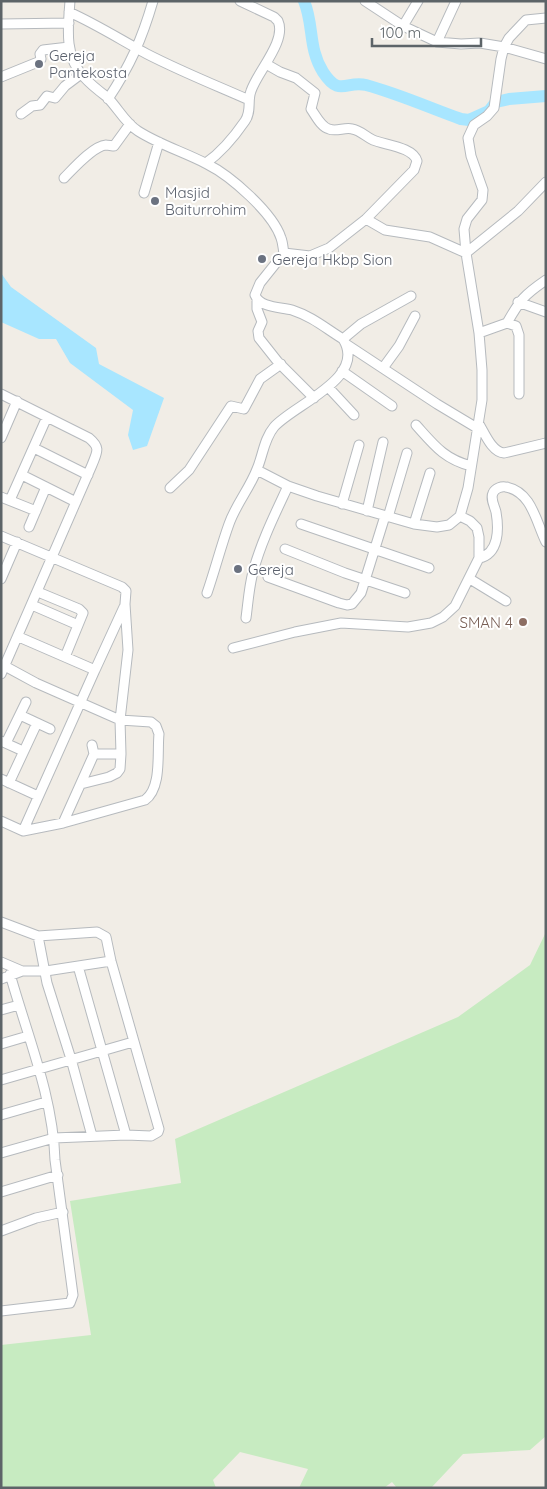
<svg xmlns="http://www.w3.org/2000/svg" width="547" height="1489" font-family="Quicksand,sans-serif">
<rect width="100%" height="100%" fill="#f1ede6"/>
<!-- green -->
<path fill="#c7ebc1" d="M546,932V1436L530,1450L463,1454L431,1488H397L392,1482L384,1488H299L308,1469L240,1452L213,1480L216,1488H1V1345L91,1335L70,1201L181,1183L175,1139L458,1017L530,965Z"/>
<!-- water -->
<path fill="#a8e6ff" d="M1,273L11,287L96,348L99,364L164,398L147,446L133,450L128,435L133,410L70,363L56,339H39L1,322Z"/>
<g fill="none" stroke-linecap="round" stroke-linejoin="round">
<!-- river -->
<path stroke="#a8e6ff" stroke-width="12" d="M304,1C314,25 308,48 323,72C340,98 346,80 366,85C399,94 430,108 461,119L469,120L489,111L496,102L509,99L546,96"/>
<!-- minor casing -->
<g stroke="#b6babe" stroke-width="11">
<path id="minor" d="M70,1C68,27 64,57 84,77C91,85 99,91 107,97C118,108 125,123 138,131C160,145 184,152 207,164C231,176 273,213 281,238C283,243 283,249 284,253L260,283L255,295C260,308 281,307 292,310C313,317 325,328 343,339C368,378 293,405 274,427C264,439 263,455 257,469C250,488 236,504 229,524C221,546 215,570 207,593
M365,1L403,26L437,42L461,44L480,43L504,47L546,59
M69,12C96,24 121,40 147,54C180,71 215,85 249,100
M1,24L69,23
M403,26L418,1
M437,42L456,1
M266,64L280,72L296,78L315,93L311,109C316,116 321,127 329,129C336,132 345,127 352,129C360,130 366,137 373,140C385,145 413,147 417,161L414,170L366,219L329,248L310,256L284,253
M1,77L38,62L41,59L40,54L43,50L69,47
M108,99C130,66 142,39 153,1
M21,114L32,106L40,105L47,96L55,98L65,86L81,74
M206,163C223,151 234,137 245,121C252,111 247,101 251,91C257,72 287,41 278,21L274,17L240,1
M64,178C73,169 93,146 106,145C107,145 113,146 114,146L130,124
M144,193L159,142
M366,219L385,230L430,237L466,253L518,211L546,182
M257,299V309L262,322L258,331L259,338L278,362L314,398
M518,302L546,312
M507,323L516,326L519,335V394
M479,333L507,323C520,300 524,295 546,280
M343,339L361,324L411,296
M346,344L437,404L477,428
M383,368L399,346L415,316
M342,371L392,406
M328,387L354,415
M1,394L89,438C101,448 97,452 92,465L1,674
M479,424C485,434 492,452 504,453L546,443
M416,425C434,445 444,459 471,466
M1,438L17,401
M34,448L88,475
M257,470L288,486L317,496L414,524L437,527L449,525L460,516L468,488L482,400V370L479,333L466,253L464,229L467,219L482,200L483,190L471,156L468,138L474,125L487,116L494,108L501,59L504,47L509,38L526,20L546,18
M22,475L76,502
M170,488L189,470L231,406L244,409L260,379L281,364
M1,497L36,511
M10,500L47,417
M342,504L359,445
M367,511L383,442
M388,517L407,453
M301,524L429,568
M414,524L430,473
M29,527L46,487
M1,536L122,587L126,591L125,604L128,650L120,720L121,754L120,769L117,773L109,777L81,784
M285,549L345,573L405,593
M479,558C499,554 499,529 496,512C495,507 490,499 493,493C495,488 502,486 506,487C532,492 536,522 546,542
M268,577L339,603L347,605L352,604L361,593L385,516
M1,579L17,542
M470,579L506,601
M38,592L79,609L83,613L65,657
M32,605L78,625
M246,618C248,603 249,587 253,572C261,542 275,514 288,486
M19,637L95,670L23,831
M233,648L295,632L341,623L408,627L431,623L443,617L455,606L479,558V537L477,528L470,521L460,516
M1,664L36,683L120,720L151,722L156,726L159,734C157,753 162,788 145,800L63,823L23,831L1,821
M95,670L124,607
M20,715L50,729
M1,741L23,751
M6,743L26,702
M92,745L94,754H121
M1,779L38,796
M9,783L37,723
M63,823L94,754
M1,922L38,936L97,932L106,937L111,961L159,1129L158,1132L151,1136L126,1135L54,1138L1,1153
M38,936L47,983L71,1059L92,1136
M1,962L22,971
M78,966L126,1135
M1,979L22,971H46L111,961
M1,1010L19,1005
M1,1044L28,1036
M1,1080L133,1042
M1,1115L46,1102
M1,1192L58,1175
M1,1231L36,1218L63,1212
M1,1311L70,1303L73,1295L55,1160C53,1096 27,1035 10,974"/>
</g>
<!-- minor -->
<use href="#minor" stroke="#fff" stroke-width="9"/>
</g>
<!-- markers -->
<g fill="#6b7280" stroke="#fff" stroke-width="2">
<circle cx="39" cy="64" r="5"/>
<circle cx="155" cy="201" r="5"/>
<circle cx="262" cy="259" r="5"/>
<circle cx="238" cy="569" r="5"/>
</g>
<circle fill="#8d6e63" stroke="#fff" stroke-width="2" cx="523" cy="622" r="5"/>
<g text-anchor="middle" dominant-baseline="central" stroke-width="4" stroke-linejoin="round" paint-order="stroke">
<!-- worship labels -->
<g font-size="15" fill="#5b616d" stroke="#fff" text-anchor="start">
<text x="49" y="55">Gereja<tspan x="49" dy="17">Pantekosta</tspan></text>
<text x="165" y="192">Masjid<tspan x="165" dy="17">Baiturrohim</tspan></text>
<text x="272" y="259">Gereja Hkbp Sion</text>
<text x="248" y="569">Gereja</text>
</g>
<!-- education labels -->
<g font-size="15" fill="#785e54" stroke="#fff" text-anchor="end">
<text x="513" y="622">SMAN 4</text>
</g>
</g>
<!-- border -->
<rect width="547" height="1489" fill="none" stroke="#5d6468" stroke-width="5"/>
<!-- scale -->
<path d="M372 38v8h109v-8" fill="none" stroke="#5d6468" stroke-width="2.5"/>
<text x="380" y="38" font-size="15" fill="#5d6468" stroke="#ffffff" stroke-width="4" paint-order="stroke">100 m</text>
</svg>
